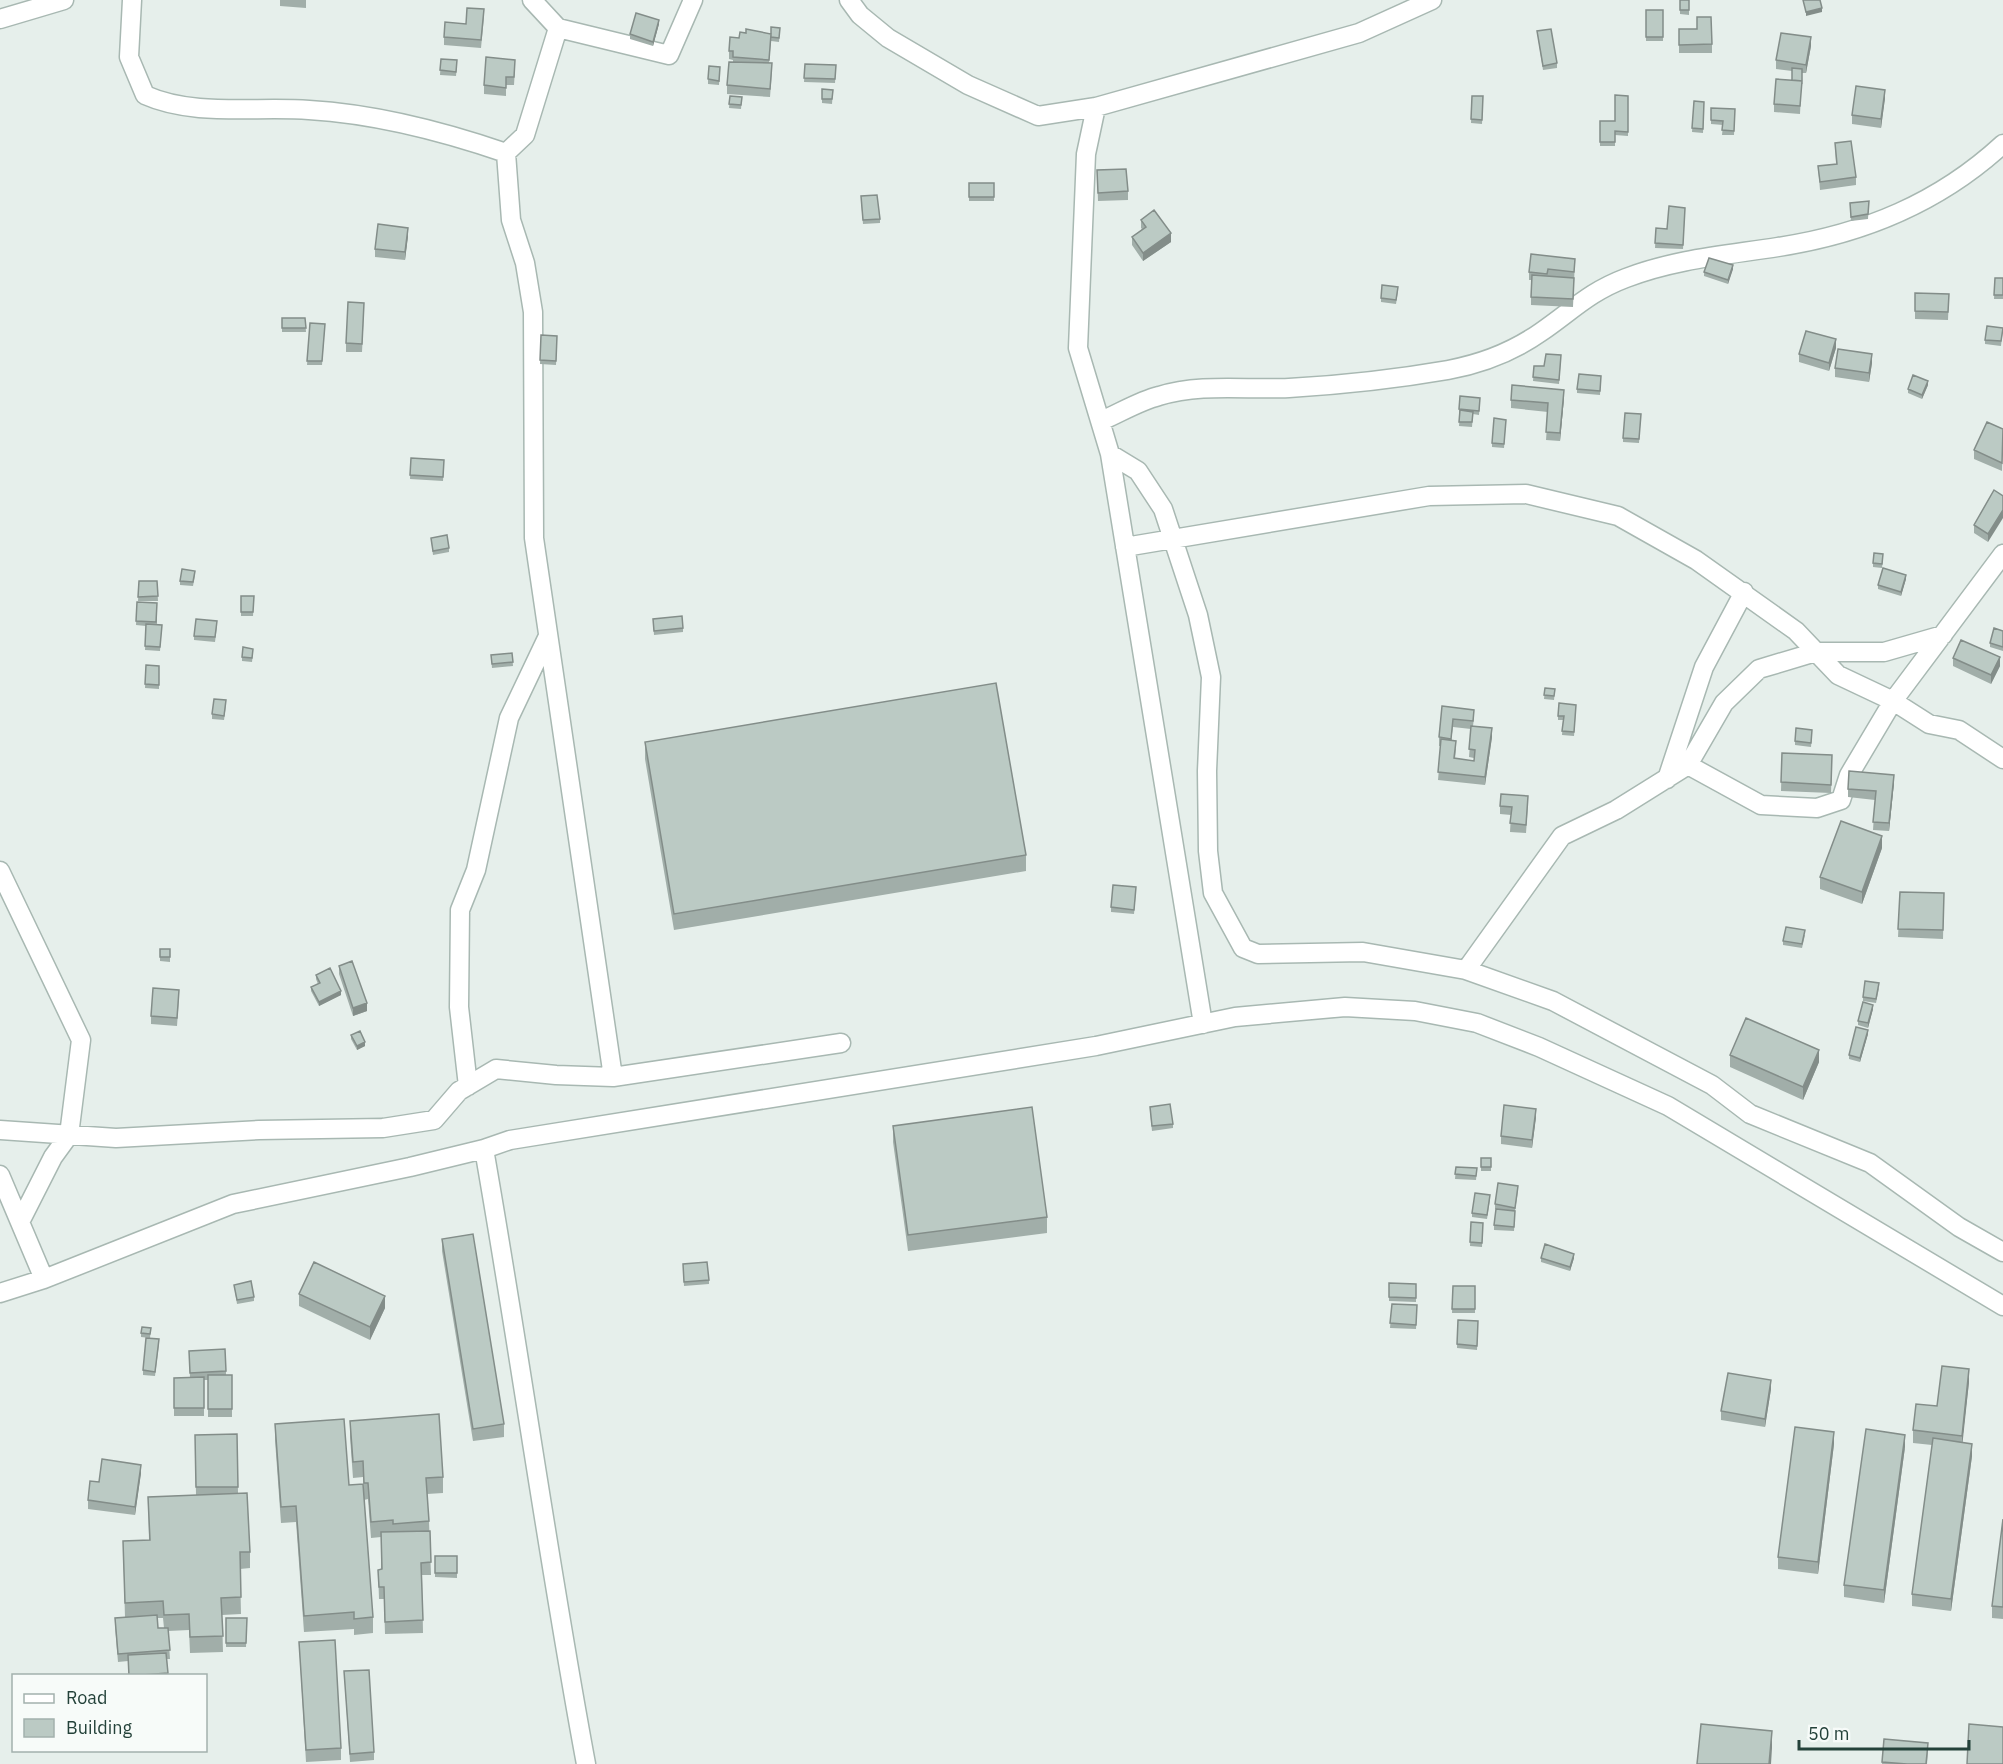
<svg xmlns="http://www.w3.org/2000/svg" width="2003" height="1764" font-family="'IBM Plex Sans',sans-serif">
<rect width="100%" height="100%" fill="#e6efeb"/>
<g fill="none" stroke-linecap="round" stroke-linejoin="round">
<!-- minor casing -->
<g stroke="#a8b8b2" stroke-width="21">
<path id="minor" d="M132,0L129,57L145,95C194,117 256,106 309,110C377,114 442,131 506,153L525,135L558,28L532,0
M849,0L860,15L888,38L968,85L1038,116L1096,107L1359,33L1432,0
M0,19L64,0
M558,28L669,55L693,0
M1096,107L1086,154L1078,348L1110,454L1203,1024
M506,153L511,220L525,263L533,312L534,538L613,1077L841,1043
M1101,421C1120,413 1139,401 1159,396C1201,383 1245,390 1289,388C1341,385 1396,379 1448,370C1480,364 1514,351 1541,332C1573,310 1589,292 1626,278C1675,259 1727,255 1778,247C1864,234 1939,203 2003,144
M1110,454L1138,471L1163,509L1198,615L1211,677L1207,771L1208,851L1213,893L1243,948L1258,954L1363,952L1466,970L1562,836L1616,810L1688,765L1761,805L1817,808L1841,800L1849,775L1893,701L1929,724L1959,730L2003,759
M1125,547L1429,496L1526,494L1618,516L1696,560L1796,631L1838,675L1893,701L2003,554
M1688,765L1724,703L1759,669L1816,652H1884L1943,635
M1667,779L1704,667L1744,592
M0,871L81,1040L69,1135L53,1157L20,1222
M1466,970L1553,1001L1712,1085L1750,1114L1870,1163L1959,1227L2003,1252
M468,1086L459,1007L460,910L476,870L509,718L548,636
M0,1130L116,1138L259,1130L383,1128L434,1120L459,1091L496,1069L556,1075L613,1077
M484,1149C520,1354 548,1560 586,1764
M0,1175L44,1279
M0,1293L44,1279L233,1204L410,1167L484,1149L510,1140L1096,1046L1235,1017L1345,1007L1415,1011L1477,1023L1539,1047L1668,1106L2003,1306"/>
</g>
<!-- minor -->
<use href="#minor" stroke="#fff" stroke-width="18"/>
</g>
<!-- wall -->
<path fill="#a1aea9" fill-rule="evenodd" d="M280,0H306V8L280,6Z
M1680,0H1689V15L1680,14Z
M1646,10H1663V41H1646Z
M484,17L481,48L444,45V37L466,24Z
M659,24L653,46L630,39V34Z
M780,28L779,42L771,41L769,63L772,71L770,97L727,94V85L733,62V60L729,59V51L771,34Z
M1679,29L1712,44V53H1679Z
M1537,31L1557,63V68L1543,70Z
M1811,46L1806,73H1802L1800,114L1774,112V104L1792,80V71L1776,69V60Z
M441,59L457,64L456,76L440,75Z
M805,64L836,65L835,83L804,82Z
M720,67L719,85L708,84V79Z
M515,68L514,85H506V96L484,94V85Z
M822,89L833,90L832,104L822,103Z
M730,96L742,97L741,109L729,108Z
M1472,96H1483L1482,124L1471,123Z
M1628,96V136L1615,135V146H1600V121H1615Z
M1885,98L1881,128L1852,124V115Z
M1694,101L1704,102L1703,133L1692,132Z
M1711,108L1735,109L1734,135H1722L1723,125L1711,124Z
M1835,143L1856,177V185L1820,190L1818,166L1836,164Z
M1097,170L1128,191V200L1098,201Z
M969,183H994V201H969Z
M861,200L880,219V223L863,224Z
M1869,201L1868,219L1851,221L1850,203Z
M1685,208L1683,249L1655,248L1656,228L1667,229Z
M1141,220L1171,242L1143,261L1132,245V237L1142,229L1141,228Z
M408,236L405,260L375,257V249Z
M1575,259L1573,307L1531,305V280H1529V272Z
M1733,269L1728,284L1704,276V272Z
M1995,278H2003V299H1994Z
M1398,291L1396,304L1381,302V298Z
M1915,293L1949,294L1948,320L1915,319Z
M364,311L362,352H346V343Z
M282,318H305L306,332H282Z
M310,323L325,324L322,365H307Z
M2003,328L2001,346L1985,344V340Z
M541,335L557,336L556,365L540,364Z
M1836,348L1829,371L1799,362V354Z
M1561,359L1559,384L1533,381L1534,366H1544Z
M1872,363L1869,382L1835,377V368Z
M1601,376L1600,395L1577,393V389Z
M1928,385L1922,399L1908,393V389Z
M1480,398L1479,415L1473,414L1472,427L1459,426L1460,413H1459V409Z
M1564,398L1560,441L1546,440L1548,412L1511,408V400Z
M1641,414L1639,443L1623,442V438Z
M1506,420L1504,448L1492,447V443Z
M2003,429L2002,471L1974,459V450Z
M411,458L444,460L443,481L410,479Z
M1994,490L1988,542L1974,533V525Z
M431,538L449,548V552L433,555Z
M1883,558L1882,568L1873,567V563Z
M195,575L193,586L180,585V581Z
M1906,579L1901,596L1878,589V585Z
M139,581H157L158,601H138Z
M241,596H254L253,616H241Z
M137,602L157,603V625H162L160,651L145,650L146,626L136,625Z
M653,619L683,628V632L654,635Z
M217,626L215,642L194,640V636Z
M2003,631V651L1990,647V643Z
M253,653L252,662L242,661V657Z
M512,653L513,666L492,668L491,655Z
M1953,658L2000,666L1991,684L1953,666Z
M146,665L159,666V689L145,688Z
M1545,688L1555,689L1554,700L1544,699Z
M226,705L224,720L212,719V714Z
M1442,706L1474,718L1473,726L1492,737L1485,785L1438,780L1441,746H1439V737ZM1453,727L1471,729L1469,757L1474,758V761L1455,759L1456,749L1451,741Z
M1576,709L1574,736L1562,735L1563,720H1558V716Z
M1812,734L1811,747L1795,745V741Z
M645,742L1026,855V871L674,930L645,759Z
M1782,753L1832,755L1831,793L1781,791Z
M1894,783L1889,831L1873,830L1875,800L1848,797V789Z
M1528,804L1526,833L1510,832L1511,815L1500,814V806Z
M1882,848L1862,904L1820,889V877Z
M1136,891L1134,914L1111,912V907Z
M1900,892L1944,893L1943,939L1898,937Z
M1805,935L1802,948L1783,945V941Z
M160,949H170V962L160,961Z
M339,966L367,1011L353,1016L339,974Z
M316,975L341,995L319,1006L311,991V987L318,984L316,979Z
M1879,988L1876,1003L1863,1001V997Z
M179,998L177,1026L151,1024V1016Z
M1873,1009L1868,1028L1858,1025V1021Z
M1868,1034L1860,1062L1849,1059V1055Z
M351,1035L365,1046L357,1050L351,1039Z
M1730,1055L1819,1062L1803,1100L1730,1067Z
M1150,1111L1173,1124V1128L1152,1131Z
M1536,1117L1532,1148L1501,1144V1136Z
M893,1126L1047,1217V1233L908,1251L893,1142Z
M1481,1158H1491V1171H1481Z
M1456,1167L1477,1168L1476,1180L1455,1179Z
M1518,1191L1515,1211L1514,1231L1494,1230V1225L1501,1209H1495V1204Z
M1490,1199L1487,1219L1472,1217V1213Z
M1471,1222L1483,1223L1482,1247L1470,1246Z
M442,1239L504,1424V1437L473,1441L442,1251Z
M1541,1258H1574L1570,1271L1541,1262Z
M683,1268L709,1280V1284L684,1286Z
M1389,1283L1416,1284V1302L1389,1301Z
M234,1285L254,1297V1301L237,1304Z
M1453,1286H1475V1313H1452Z
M299,1294L385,1308L370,1340L299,1306Z
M1392,1304L1417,1305L1416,1329L1390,1328Z
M1458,1320L1478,1321L1477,1350L1457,1348Z
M151,1328L150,1338L141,1337V1333Z
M159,1344L155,1376L143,1375V1370Z
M189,1351L226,1371V1375H232V1417H208V1380H204V1416H174V1378H190Z
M1969,1382L1962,1442L1972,1456L1951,1611L1912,1606V1594L1932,1445L1913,1443V1430L1937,1406Z
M1771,1389L1765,1427L1721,1420V1411Z
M350,1421L443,1477V1493L427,1494L429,1521L431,1575H422L423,1633L385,1634L384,1599H379L378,1570L381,1569V1537L371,1538L368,1499L364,1500L363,1477L353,1478L350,1437Z
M275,1424L373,1617V1633L354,1635V1629L304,1632L296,1522L281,1523L275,1440Z
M237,1434L238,1493L250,1552V1568L240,1569L241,1614L222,1615L223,1652L190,1653L189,1630L168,1631L170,1659H167L168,1676H129L128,1661L118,1662L115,1626V1618H125L123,1541L149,1540L148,1497L196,1495L195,1435ZM158,1618H163L164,1628H158Z
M1834,1444L1818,1574L1778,1569V1557Z
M1905,1447L1884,1603L1844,1597V1585Z
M141,1473L135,1515L88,1509V1500L99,1482Z
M2003,1519V1619L1992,1618V1606Z
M435,1556H457V1578L435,1577Z
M226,1618H247L246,1647H226Z
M299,1642L341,1748V1760L306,1762Z
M344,1671L374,1752V1760L350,1762Z
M1884,1739L1928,1751L1927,1764H1882Z"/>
<!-- shaded-wall -->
<path fill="#838d89" d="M1822,8V12L1806,16V12Z
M659,20V24L653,46V42Z
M1811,37V46L1806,73V65Z
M1885,90V98L1881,128V119Z
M408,228V236L405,260V252Z
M1171,233V242L1143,261V253Z
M1733,265V269L1728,284V280Z
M1836,339V348L1829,371V363Z
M1872,354V363L1869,382V373Z
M1928,381V385L1922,399V395Z
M1564,390V398L1560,441V433Z
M2003,510V518L1988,542V534Z
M1906,575V579L1901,596V592Z
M2000,657V666L1991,684V675Z
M1492,728V737L1485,785V777Z
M1894,775V783L1889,831V823Z
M1882,836V848L1862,904V892Z
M341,991V995L319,1006V1002Z
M367,1003V1011L353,1016V1008Z
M1873,1005V1009L1868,1028V1023Z
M1868,1030V1034L1860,1062V1058Z
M365,1042V1046L357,1050V1046Z
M1819,1050V1062L1803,1100V1087Z
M1536,1109V1117L1532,1148V1140Z
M1574,1254V1258L1570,1271V1267Z
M385,1296V1308L370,1340V1327Z
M1969,1369V1382L1962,1448V1436Z
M1771,1380V1389L1765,1427V1419Z
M1834,1432V1444L1818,1574V1562Z
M1905,1435V1447L1884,1603V1590Z
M1972,1444V1456L1951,1611V1599Z
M141,1465V1473L135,1515V1507Z
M1772,1731V1748L1771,1764H1769Z"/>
<!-- building -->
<path fill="#bbcac4" stroke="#838d89" stroke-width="1.5" d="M1680,0H1689V10H1680Z
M1803,0H1820L1822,8L1806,12Z
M467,8L484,9L481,40L444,37L445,22L466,24Z
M1646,10H1663V37H1646Z
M636,13L659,20L653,42L630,34Z
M1697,17H1711L1712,44L1679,45V29H1697Z
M771,27L780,28L779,38L771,37Z
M746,29L771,34L769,60L733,57V51H729L730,37L739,38L740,32L746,33Z
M1551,29L1557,63L1543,66L1537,31Z
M1781,33L1811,37L1806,65L1776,60Z
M486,57L515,60L514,77H506V88L484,85Z
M441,59L457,60L456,72L440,70Z
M729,62L772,63L770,89L727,85Z
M805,64L836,65L835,79L804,78Z
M709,66L720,67L719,81L708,79Z
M1792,68L1802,69V84V81L1792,80Z
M1776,79L1802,81L1800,106L1774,104Z
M1856,86L1885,90L1881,119L1852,115Z
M822,89L833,90L832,99H822Z
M1615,95L1628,96V132L1615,131V142H1600V121H1615Z
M730,96L742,97L741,105L729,104Z
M1472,96H1483L1482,120L1471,119Z
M1694,101L1704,102L1703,129L1692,128Z
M1711,108L1735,109L1734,131L1722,130L1723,121L1711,120Z
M1851,141L1856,177L1820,182L1818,166L1837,164L1835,143Z
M1126,169L1128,191L1098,193L1097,170Z
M969,183H994V197H969Z
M877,195L880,219L863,220L861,196Z
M1869,201L1868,214L1851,217L1850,203Z
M1669,206L1685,208L1683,245L1655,243L1656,228L1667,229Z
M1154,210L1171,233L1143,253L1132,237L1146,227L1141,220Z
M378,224L408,228L405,252L375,249Z
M1531,254L1575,259L1574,272L1548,269L1547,274L1529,272Z
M1709,258L1733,265L1728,280L1704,272Z
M1532,275L1574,278L1573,299L1531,297Z
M1995,278H2003V295H1994Z
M1382,285L1398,287L1396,300L1381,298Z
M1915,293L1949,294L1948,312L1915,311Z
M348,302L364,303L362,344L346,343Z
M282,318H305L306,328H282Z
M310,323L325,324L322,361H307Z
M1987,326L2003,328L2001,341L1985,340Z
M1806,331L1836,339L1829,363L1799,354Z
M541,335L557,336L556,361L540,360Z
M1838,349L1872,354L1869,373L1835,368Z
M1546,354L1561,355L1559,380L1533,377L1534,366H1544Z
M1579,374L1601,376L1600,391L1577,389Z
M1913,375L1928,381L1922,395L1908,389Z
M1512,385L1564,390L1560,433L1546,432L1548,403L1511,400Z
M1460,396L1480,398L1479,411L1459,409Z
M1460,410L1473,412L1472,422H1459Z
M1625,413L1641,414L1639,439L1623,438Z
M1494,418L1506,420L1504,444L1492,443Z
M1987,422L2003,429L2002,463L1974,450Z
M411,458L444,460L443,477L410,475Z
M1994,490L2003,496V510L1988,534L1974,525Z
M447,535L449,548L433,551L431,538Z
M1874,553L1883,554L1882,564L1873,563Z
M1883,568L1906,575L1901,592L1878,585Z
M182,569L195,571L193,582L180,581Z
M139,581H157L158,596L138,597Z
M241,596H254L253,612H241Z
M137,602L157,603L156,622L136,621Z
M682,616L683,628L654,631L653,619Z
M196,619L217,621L215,637L194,636Z
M146,624L162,625L160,647L145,646Z
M1994,628L2003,631V647L1990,643Z
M1961,640L2000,657L1991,675L1953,658Z
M243,647L253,649L252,658L242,657Z
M512,653L513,662L492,664L491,655Z
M146,665L159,666V685L145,684Z
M996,683L1026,855L674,914L645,742Z
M1545,688L1555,689L1554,696L1544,695Z
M214,699L226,700L224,716L212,714Z
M1559,703L1576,705L1574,732L1562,731L1564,716H1558Z
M1442,706L1474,710L1473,721L1453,719L1451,739L1439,737Z
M1471,726L1492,728L1485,777L1438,772L1441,739L1456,741L1454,758L1474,761L1475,750L1469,749Z
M1796,728L1812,730L1811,743L1795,741Z
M1782,753L1832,755L1831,785L1781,782Z
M1849,771L1894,775L1889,823L1873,822L1876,791L1848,789Z
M1501,794L1528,796L1526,825L1510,823L1512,807L1500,806Z
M1841,821L1882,836L1862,892L1820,877Z
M1113,885L1136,887L1134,910L1111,907Z
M1900,892L1944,893L1943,930L1898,929Z
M1786,927L1805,930L1802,944L1783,941Z
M160,949H170V957H160Z
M352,961L367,1003L353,1008L339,966Z
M330,968L341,991L319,1002L311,987L320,983L316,975Z
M1865,981L1879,983L1876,999L1863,997Z
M153,988L179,990L177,1018L151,1016Z
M1863,1002L1873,1005L1868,1023L1858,1021Z
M1746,1018L1819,1050L1803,1087L1730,1055Z
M1856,1027L1868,1030L1860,1058L1849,1055Z
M360,1031L365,1042L357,1046L351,1035Z
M1170,1104L1173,1124L1152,1126L1150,1107Z
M1504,1105L1536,1109L1532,1140L1501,1136Z
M1032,1107L1047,1217L908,1235L893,1126Z
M1481,1158H1491V1167H1481Z
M1456,1167L1477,1168L1476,1176L1455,1174Z
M1498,1183L1518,1186L1515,1208L1495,1204Z
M1475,1193L1490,1195L1487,1215L1472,1213Z
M1496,1209L1515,1211L1514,1227L1494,1225Z
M1471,1222L1483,1223L1482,1243L1470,1242Z
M473,1234L504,1424L473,1429L442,1239Z
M1545,1244L1574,1254L1570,1267L1541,1258Z
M314,1262L385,1296L370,1327L299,1294Z
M707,1262L709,1280L684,1282L683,1264Z
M251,1281L254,1297L237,1300L234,1285Z
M1389,1283L1416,1284V1298L1389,1297Z
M1453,1286H1475V1309H1452Z
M1392,1304L1417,1305L1416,1325L1390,1323Z
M1458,1320L1478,1321L1477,1346L1457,1344Z
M142,1327L151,1328L150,1334L141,1333Z
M146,1338L159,1339L155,1372L143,1370Z
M225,1349L226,1371L190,1373L189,1351Z
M1942,1366L1969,1369L1962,1436L1913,1430L1916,1404L1937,1406Z
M1728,1373L1771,1380L1765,1419L1721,1411Z
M208,1375H232V1409H208Z
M204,1377V1408H174V1378Z
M439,1414L443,1477L426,1478L429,1521L393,1524V1520L371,1522L368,1483H364L363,1461L353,1462L350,1421Z
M344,1419L349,1485L363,1484L373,1617L354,1619V1612L304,1616L296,1506L281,1507L275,1424Z
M1795,1427L1834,1432L1818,1562L1778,1557Z
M1866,1429L1905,1435L1884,1590L1844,1585Z
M237,1434L238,1487H196L195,1435Z
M1933,1438L1972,1444L1951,1599L1912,1594Z
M102,1459L141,1465L135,1507L88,1500L90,1481L99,1482Z
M247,1493L250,1552H240L241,1597L221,1598L223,1636L190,1637L189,1614L164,1615L163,1601L125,1603L123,1541L150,1540L148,1497Z
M2003,1519V1607L1992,1606Z
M430,1531L431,1562L421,1563L423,1620L385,1622L384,1587H379L378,1570L382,1569L381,1532Z
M435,1556H457V1573H435Z
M157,1615L158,1628H168L170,1650L118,1654L115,1618Z
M226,1618H247L246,1643H226Z
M335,1640L341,1748L306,1750L299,1642Z
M166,1653L168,1673L129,1676L128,1655Z
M369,1670L374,1752L350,1754L344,1671Z
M1701,1724L1772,1731L1769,1764H1697Z
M1969,1724L2003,1727V1764H1967Z
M1884,1739L1928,1743L1926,1764H1907L1882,1762Z"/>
<!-- legend -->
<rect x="12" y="1674" width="195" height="78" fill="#f7fbf9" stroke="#a3b1ad" stroke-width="1.5"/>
<rect x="24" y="1694" width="30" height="9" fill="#ffffff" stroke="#a3b1ad" stroke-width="1.5"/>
<text x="66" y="1704" font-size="18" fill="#24423a">Road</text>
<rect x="24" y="1719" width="30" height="18" fill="#bbcac4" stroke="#a3b1ad" stroke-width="1.5"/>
<text x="66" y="1734" font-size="18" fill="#24423a">Building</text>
<!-- scale -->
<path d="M1799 1740v9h170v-9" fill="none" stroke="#24423a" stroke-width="3"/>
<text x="1808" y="1740" font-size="18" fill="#24423a" stroke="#f7fbf9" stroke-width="4.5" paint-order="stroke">50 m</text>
</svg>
